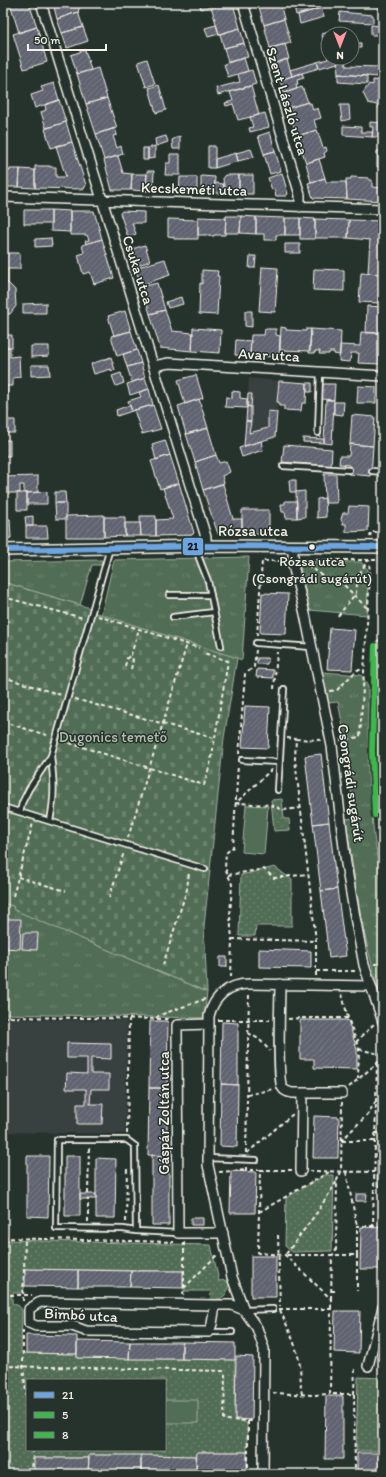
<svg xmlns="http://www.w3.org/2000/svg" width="386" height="1477" font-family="Itim,sans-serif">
<defs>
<pattern id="grass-tufts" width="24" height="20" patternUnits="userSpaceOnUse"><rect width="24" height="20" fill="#516d55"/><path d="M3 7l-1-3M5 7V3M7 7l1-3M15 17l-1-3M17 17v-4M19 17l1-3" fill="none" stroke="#6b826d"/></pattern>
<pattern id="cemetery-stones" width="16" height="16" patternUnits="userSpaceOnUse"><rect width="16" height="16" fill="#516d55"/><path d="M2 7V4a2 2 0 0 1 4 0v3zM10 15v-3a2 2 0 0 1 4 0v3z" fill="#6b826d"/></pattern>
<pattern id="park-dots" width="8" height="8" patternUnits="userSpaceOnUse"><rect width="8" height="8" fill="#516d55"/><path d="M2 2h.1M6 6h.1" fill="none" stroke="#6b826d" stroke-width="1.8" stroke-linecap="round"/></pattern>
<pattern id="building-hatch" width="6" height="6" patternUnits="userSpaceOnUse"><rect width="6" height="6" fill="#606370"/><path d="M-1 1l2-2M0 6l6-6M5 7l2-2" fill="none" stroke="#777a84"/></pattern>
</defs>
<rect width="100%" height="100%" fill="#26332d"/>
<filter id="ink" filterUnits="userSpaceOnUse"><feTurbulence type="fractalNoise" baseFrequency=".025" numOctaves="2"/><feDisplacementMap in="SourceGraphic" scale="8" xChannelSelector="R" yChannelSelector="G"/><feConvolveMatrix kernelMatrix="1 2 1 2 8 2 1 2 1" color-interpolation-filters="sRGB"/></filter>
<g filter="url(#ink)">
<!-- built -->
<path fill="#374141" d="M249,378L279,381L275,437L244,446Z
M3,1019L127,1021L125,1134L3,1132Z"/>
<!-- grass -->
<path fill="url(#grass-tufts)" stroke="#a2af9e" d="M249,557L242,660L101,615L114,560Z
M102,560L101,565H92L80,605L3,582V562Z
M299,562H361L368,570L367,615L309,610Z
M322,672L361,675L368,686V774L374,836L383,890V992L380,993C362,936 354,877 346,819L354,818L346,742L338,702L328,703Z
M3,903L13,906L15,910L207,992L204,1018L3,1014Z"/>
<!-- cemetery -->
<path fill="url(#cemetery-stones)" stroke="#a2af9e" d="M3,582L90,608V611L237,658L224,738L204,926L207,992L14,910L13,906L3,903Z"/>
<!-- park -->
<path fill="url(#park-dots)" stroke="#a2af9e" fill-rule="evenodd" d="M282,799L284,819H289L290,830L274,831L271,800Z
M275,867L292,880V926H256L255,936H239L241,875Z
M325,1175H334L332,1251L292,1252L285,1246L286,1198Z
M3,1240L211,1245L219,1281L228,1280C230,1293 224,1300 210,1301L211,1291H185L183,1288V1271L25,1269V1286L22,1293H12V1303L19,1306L22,1310L21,1353L77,1354V1358L235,1360V1419L247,1423V1452H197L196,1456L89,1455V1458H35L34,1474H3ZM27,1380H165V1450H27Z
M358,1377L383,1378V1451H356Z"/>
<!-- pitch -->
<path fill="#516d55" stroke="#a2af9e" d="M246,805L268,806L264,854L242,852Z
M165,1400H198V1423H165Z"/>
<!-- building -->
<path fill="url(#building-hatch)" stroke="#f4f1e8" d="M10,3H29L37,27L19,33Z
M53,3H81L78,12L57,19Z
M199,3H222L201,9Z
M222,3H228L229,6L233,4L240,28L219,34L211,6Z
M258,3H280L284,19L264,25Z
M303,3H324L325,7L296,15L294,6Z
M373,3H383V16H382V10H379V6H373Z
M321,8L324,17L300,24L298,15Z
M78,12L83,27L62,33L57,19Z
M340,12L373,15V23L339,21Z
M382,16H383V45H380V35H371V25L381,26Z
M284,19L291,43L270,48L264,25Z
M216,25L219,34L208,37L205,28Z
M37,27L47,62L24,69L13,34Z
M83,27L88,41L67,48L62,33Z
M240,28L244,43L224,48L220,34Z
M332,31L333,34H328V48L324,49L322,34Z
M244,43L248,57L228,62L224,48Z
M352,43H361V48L352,47Z
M285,44L289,59L275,63L270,48Z
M380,45H383V77H379Z
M326,48H328V58H337L338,63L319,68L317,62L328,59Z
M85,50L91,70L77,74L71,55Z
M244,58L248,71L228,77L224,64Z
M337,58H345L346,66L379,67V77L338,74Z
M147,59L155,84L146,87L138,62Z
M287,59L292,76L280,80L275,63Z
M317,62L319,68L292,76L290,70Z
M98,68L107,98L86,104L77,74Z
M252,70L256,84L218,95L216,88L240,82L238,74Z
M302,73L304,78L297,80L298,84H296L297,89L284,93L280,80Z
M338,74L367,76V84L338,82Z
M379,77H383V107H377V105L368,103L363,93L369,84L373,85V80L379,81Z
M54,83L59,100L35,108L31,95L43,91L41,87Z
M159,85L166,110L156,113L149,88Z
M251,86L259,115L238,120L233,104L226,106L225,103L233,101L230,92Z
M302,87L308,102L288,108L284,93Z
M107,98L117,128L96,134L86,104Z
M59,100L66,122L46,128L41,112L46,110L45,105Z
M308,102V104L311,103L313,110L318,108L321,118L314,120L317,130L297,136L288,108Z
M340,105H349L350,119L342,121Z
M265,113L269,127L250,132L249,128L253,127L250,117Z
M383,116V137H372L373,127H370V122L383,123Z
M66,122L72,142L51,148L45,129Z
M343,126L361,127V132H373L372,137L343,135Z
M115,128L117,135L113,136L117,148L121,146L123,154L104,160L96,134Z
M317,130L323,148L326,147L327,151L324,153L325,157L306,163L297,136Z
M270,132L275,151L264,154L258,136Z
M166,136L168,142L156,146L155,139Z
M180,136V149H173L172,140Z
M72,142L86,185L84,189L35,188V166H50V167H56V177H66L56,146Z
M155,146V158L148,159V148Z
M208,146H215V168H208Z
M143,148H148V160H143Z
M251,149L254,157L238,161L236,153Z
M275,151L281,171L270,174L264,154Z
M377,151H383V167H377Z
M236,153L238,161L215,168V159Z
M170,154H180V175H165L166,163H170Z
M118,156L123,173L132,174L131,190H112L104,160Z
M319,159L325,178L311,182L306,163Z
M10,169H20L19,187H3V171H10Z
M20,169L35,170V188L19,187Z
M147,171H154L153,191H146Z
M382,172L383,201L347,199L346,179H351V177L369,178V180H372V187L382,188Z
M282,173L288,194L286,196H276L274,189L272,190L268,178Z
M132,174H147L146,191L131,190Z
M225,175H239V194L224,193L223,177Z
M239,175H253V194H239Z
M201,176L215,177L214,193H201Z
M180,177H197V193H179Z
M325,178L326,182H346L347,199L313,198L308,183Z
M215,183L223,184V185H225L224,193H214Z
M6,209L7,247H3V210Z
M24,210H51V224H24Z
M51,210L70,211V232L51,231Z
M70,211H94L102,239L86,244L85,241L89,240L87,235H70Z
M122,211L144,212V223H132L136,234L128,237L120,213Z
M226,216H241L240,233H225Z
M241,216L256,217V234L240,233Z
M198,217L226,218L225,235H214V236H210V235H198Z
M256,217L285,218V235H276V240H264V234H256Z
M285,218H300V235H285Z
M300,218L315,219V239H300Z
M168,219L198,220V239H174V237L168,236Z
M315,219L349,220L348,238H315Z
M349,220L383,221L381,274L368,273L370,240L348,238Z
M51,238L52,246L35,247V239Z
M102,239L114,278L94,284L90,272L83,274L78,255L84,253L82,245Z
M285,244H300V253H285Z
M145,245L150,261L135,266L129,250Z
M3,247H7V253H20V269H8V283H3Z
M250,256H256L255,268H249Z
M165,259L170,275L141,285L135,268Z
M262,267L278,268L275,312L259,311Z
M314,269L344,270V291L313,290Z
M202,270L218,271L217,276H219L217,315L199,314L200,283L202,284Z
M361,273L381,274L380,303L359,302Z
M3,283H8L15,290L16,306L10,314H3Z
M157,283L165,310L150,314L142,287Z
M181,297L183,304L168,308L166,302Z
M46,303V313H23V304Z
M367,306L383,307L381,333H366Z
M165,310L172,331L193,333L192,351L160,348L150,314Z
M125,311L131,331L114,336L108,316Z
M245,311H252V327L245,326Z
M281,327L286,328V330L306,331V329H311L310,351L280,350Z
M3,328H7V335H12V347H3Z
M193,328L221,330L220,353L192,351Z
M265,329H276V335L280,336L279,357L250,356L251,335H264Z
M311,329L341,331L340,355L334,354V352H329V354H319L320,351H315V353H309Z
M131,331L137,350L117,356L111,336Z
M361,332L381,333L380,364L358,363L359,353H351L350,362L339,361L340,345L360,346Z
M236,340L251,341L250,356L235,355Z
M31,346H49V356L31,357Z
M3,347H10V357L19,356L20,377L13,378V386H3Z
M137,350L141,363L127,367L123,354Z
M111,357L115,370L111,371V369L94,374L91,364Z
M141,363L145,378L132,382L127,367Z
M31,365H49L50,375L31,376Z
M121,373L124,383L116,386L112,376Z
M196,375L203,398L185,404L178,380Z
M145,378L149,389L130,395L127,384Z
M279,381L307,383L306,403H302L301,411L284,410V406H279V402H277Z
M307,383H312V392H307Z
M323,384H335L334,400L322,399Z
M3,386H7L8,412H3Z
M358,386L376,387V403H357Z
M149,389L153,405L132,411L128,401L141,397L139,392Z
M232,391L240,392V398L247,399V408L225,407L226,397L232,398Z
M248,394H252L251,407L247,406Z
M199,399L208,428L186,434L178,406Z
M326,400H334L332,444L324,443Z
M334,402H344L343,415L334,414Z
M130,405L132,411L117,416L116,410Z
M153,405L161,429L142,434L134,410Z
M247,406L251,407V422L246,421Z
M268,411L277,412L275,437L244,446L246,421L251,422L249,433L268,428Z
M352,415L375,417L373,446L350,444Z
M3,420H15V433H3Z
M208,428L216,455L195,462L186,434Z
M303,438L324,439V443L303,442Z
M3,440H10V456H4L5,463H3Z
M165,440L170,455L156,460L152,444Z
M261,441L263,450L242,457L239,448Z
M350,444L373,446L371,476L348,474L349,465L339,464L340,456H349Z
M284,445L332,449L331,466L282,462Z
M170,455L179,483L160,489L151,461Z
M216,455L219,463L226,461L230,472L222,476L224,483L203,490L195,462Z
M324,474H336L337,503H325Z
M38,476V492L24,493V485H20V493H3V477Z
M289,480H296V492H290Z
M179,483L194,533L192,535L156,536V520L173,519L163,488Z
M223,484L233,519H242V534H218L203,490Z
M305,491V517L297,518L296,492Z
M47,492V504H27V493Z
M55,492H65L66,503H55Z
M17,493H27V510H17Z
M325,498L326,517L317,518V499Z
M285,501H297V518H286L285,512H282L281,504H285Z
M55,503H66V519H56Z
M349,506L369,507L368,531L346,532V524H343L341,519L343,513H348Z
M242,510H269V534H242Z
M104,515V537H66V516Z
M33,516V526H26L25,517Z
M140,516H156V536H141Z
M104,517H125V536L104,537Z
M3,519H10L11,538L3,539Z
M125,523H140L141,536H125Z
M26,526H47L48,538H26Z
M262,593L288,594L286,634L260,633Z
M330,628L355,630L352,670L327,669Z
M257,658H268L267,664H257Z
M257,669L273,670V678L256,677Z
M245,706L270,707L268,748L242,747Z
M321,754L329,822L313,824L305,756Z
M329,822L337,889L321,891L313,824Z
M337,889L346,956L329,958L321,891Z
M3,919H21L20,949L3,948Z
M23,933H38L37,950L22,949Z
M259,949L311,951V968L259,967Z
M220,957H227V967H220Z
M300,1020H348L357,1050V1069L314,1068V1059H300Z
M150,1021H168L167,1088H149Z
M222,1022L238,1023V1085L221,1084Z
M67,1043L111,1044V1059L91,1058V1074H109V1089H91L90,1104H103L102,1124H77V1104H86V1089H66L67,1073L87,1074V1058H67Z
M221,1084L238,1085L237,1147L220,1146Z
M149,1088H167V1156L148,1155Z
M314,1116L339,1117L338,1158H313Z
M378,1144H383V1186H377Z
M152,1155L169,1156V1225H152Z
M27,1156H49L48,1217L27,1216Z
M65,1156H80V1216H65Z
M96,1158L116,1159L115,1218H96Z
M231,1171L256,1172L255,1213H230Z
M80,1194H96V1199H80Z
M356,1194H367L366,1201H356Z
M191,1218H203V1225H191Z
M361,1227L383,1228V1269H360Z
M251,1256H276V1297H251Z
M25,1269L78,1270V1287L25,1286Z
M78,1270L131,1271L130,1287H78Z
M131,1271H183V1288L130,1287Z
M335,1311H360L359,1353L334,1352Z
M26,1335L77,1336V1354L26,1353Z
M77,1341L130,1342L129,1359L77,1358Z
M130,1342H182V1359H129Z
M182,1342L235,1343V1360L182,1359Z
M236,1356L253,1357L252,1420L235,1419Z
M326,1396H343V1459H325Z
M197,1452H247V1470H196Z
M357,1453H383V1470L357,1471Z
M89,1455H141V1473L88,1472Z
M141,1455L196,1456V1473H141Z
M34,1458H89L88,1474H34Z"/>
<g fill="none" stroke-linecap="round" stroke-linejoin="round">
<!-- service casing -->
<g stroke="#f4f1e8" stroke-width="8">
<path id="service" d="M318,433L320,372
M283,466L349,470
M372,471L383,472
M197,547L199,558L208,581L221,646
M169,595H211
M173,617L214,612
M256,643L312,647
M242,760L279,762
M278,790L284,689
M3,807L205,869
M20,812L22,803L29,789L51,756L110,548
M50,821C55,795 54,782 51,756
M208,1158L256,1160
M136,1231L123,1229L56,1228L57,1140H127L135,1146L136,1231L178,1233
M244,1310L273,1309
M209,1332H232"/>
</g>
<!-- minor casing -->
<g stroke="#f4f1e8" stroke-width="12">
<path id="minor" d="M41,3C96,181 152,358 206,537V546
M243,3L300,195V207
M3,197L383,209
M154,366L169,363L383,376
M293,546V565L305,614L332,746L346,864L355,917L364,965L383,1022
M280,984C280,999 277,1078 282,1087C284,1091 288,1092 292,1093H342
M209,1024L177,1025L178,1233H223
M301,1171L302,1093
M215,1305L212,1324L209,1332L86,1331L72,1326H36L29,1323V1309L40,1302L215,1305H232L244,1310
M368,1366L383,1307
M263,1474L264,1349L257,1328L244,1310L232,1277L208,1165L209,1016C214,996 229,984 249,984L370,986"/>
</g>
<!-- tertiary casing -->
<g stroke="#f4f1e8" stroke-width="14">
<path id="tertiary" d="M3,550L206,546L383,547"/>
</g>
<!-- secondary casing -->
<g stroke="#f4f1e8" stroke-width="16">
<path id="secondary" d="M383,646C380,702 377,758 383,814"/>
</g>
<!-- path -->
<path stroke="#f4f1e8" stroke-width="2" stroke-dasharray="4 3" stroke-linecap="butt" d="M370,537L371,532H383
M302,560H383
M302,561L326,578L345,586L368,609
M3,597L83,618
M98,616L199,648
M338,616L356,593L358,576L368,560
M257,636L262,561H283
M125,666L127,658L131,655
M131,669L133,660L131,655L139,629
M3,677L61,695
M274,689L277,652
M330,691L337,690L357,670H364
M75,699L214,738
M3,722L50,736
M287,738L296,739
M340,740L360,737L370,575L369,560
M63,741L204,785L211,761L228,661L204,653
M239,754L245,674L254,667L256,650
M272,769L236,803L271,805L283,810L301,808
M128,838L187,644
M228,875L264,869L274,878L308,874
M18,877L66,891
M13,896L33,823
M109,898L124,852
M232,939L316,941
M374,964H383
M163,965L187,889L189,872
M316,971H357
M316,976V941L295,759L296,739L322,740
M231,977L232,939L230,916L232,884L225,868L226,853L233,847L238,765
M342,994L348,1018L359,1049L358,1078
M3,1017L170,1019
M156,1018L160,1015L205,999
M288,1019L301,1018H348
M218,1020H270
M248,1033L259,1039L270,1051
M356,1042L374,1024
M359,1049L383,1055
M377,1063L373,1226H383
M349,1087L383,1058
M247,1095L273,1089
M375,1133H381
M127,1134L129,1019
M341,1141L367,1115L376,1101
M342,1141H374
M246,1153L249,993
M247,1153L293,1114
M246,1167V1170H260L258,1253L285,1255L331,1299V1309
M260,1170H293
M309,1171L374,1172
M219,1172L246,1170
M346,1172L357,1226
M88,1194L89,1147
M259,1212L329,1172
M88,1222V1199
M126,1222L127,1166
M278,1235L280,1306
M3,1238L174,1242
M286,1254L318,1211L337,1181
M287,1255H357V1291
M357,1255V1226H373
M184,1288V1242
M331,1291H336
M3,1295H32
M183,1295L184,1288L218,1254
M331,1299L332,1256L336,1250L337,1180L341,1172L342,1102
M23,1301L25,1239
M279,1309H331L330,1394H354L355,1474
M280,1310C288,1328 297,1346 300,1366C301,1376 300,1385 302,1394
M23,1330V1366L27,1402
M3,1366L224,1371L225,1375L224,1420L254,1421
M273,1393L314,1395L330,1394
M354,1394L355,1366
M32,1474L33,1450
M248,1474V1421"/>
<!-- service -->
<use href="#service" stroke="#26332d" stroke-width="4.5"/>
<!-- minor -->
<use href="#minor" stroke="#26332d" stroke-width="9"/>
<!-- tertiary -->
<use href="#tertiary" stroke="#26332d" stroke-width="11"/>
<!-- secondary -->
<use href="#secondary" stroke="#26332d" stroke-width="13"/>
<!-- bus-1 casing -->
<g stroke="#26332d" stroke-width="9">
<path id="bus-1" d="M3,550L206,546L383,547"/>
</g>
<!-- bus-2 casing -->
<g stroke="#26332d" stroke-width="9">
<path id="bus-2" d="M383,646L380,751L383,814"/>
</g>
<!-- bus-3 casing -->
<g stroke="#26332d" stroke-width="9">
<path id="bus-3" d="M375,646L372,751L375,815"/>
</g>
<!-- bus-1 -->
<use href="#bus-1" stroke="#6da5e0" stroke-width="6"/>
<!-- bus-2 -->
<use href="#bus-2" stroke="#3cb94c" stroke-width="6"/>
<!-- bus-3 -->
<use href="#bus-3" stroke="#3cb94c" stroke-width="6"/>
</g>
</g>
<!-- markers -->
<circle fill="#f4f1e8" stroke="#26332d" stroke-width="1.5" cx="312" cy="547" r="3.5"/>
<g text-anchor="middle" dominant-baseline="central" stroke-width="3" stroke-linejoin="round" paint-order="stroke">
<!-- bus labels -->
<g font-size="14" fill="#f4f1e8" stroke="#26332d">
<text x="312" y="561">Rózsa utca<tspan x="312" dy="17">(Csongrádi sugárút)</tspan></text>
</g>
<!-- street labels -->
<g font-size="15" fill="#f4f1e8" stroke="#26332d">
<text transform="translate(287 101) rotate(73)">Szent László utca</text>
<text transform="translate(194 189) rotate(2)">Kecskeméti utca</text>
<text transform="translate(138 270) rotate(72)">Csuka utca</text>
<text transform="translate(269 355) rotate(3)">Avar utca</text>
<text x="253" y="531">Rózsa utca</text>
<text transform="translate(351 783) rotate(82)">Csongrádi sugárút</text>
<text transform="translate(164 1113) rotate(-90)">Gáspár Zoltán utca</text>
<text transform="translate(81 1315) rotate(3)">Bimbó utca</text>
</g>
<!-- park labels -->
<g font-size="15" fill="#b3bcad" stroke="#26332d">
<text x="113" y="737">Dugonics temető</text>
</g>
</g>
<rect stroke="#26332d" stroke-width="1.5" x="182" y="537" width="22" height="19" rx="4" fill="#6da5e0"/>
<g font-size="11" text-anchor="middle" font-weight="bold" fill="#111">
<text x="193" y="550">21</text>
</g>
<!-- margin -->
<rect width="386" height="1477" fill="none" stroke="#26332d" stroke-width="16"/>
<rect x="8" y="8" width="370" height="1461" fill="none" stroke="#f4f1e8" stroke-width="1.5" filter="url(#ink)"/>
<!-- legend -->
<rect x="26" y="1379" width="140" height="72" fill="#26332d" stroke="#787f78"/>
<rect x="34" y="1392" width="20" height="6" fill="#6da5e0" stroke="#787f78"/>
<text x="62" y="1399" font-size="12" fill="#f4f1e8">21</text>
<rect x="34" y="1412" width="20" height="6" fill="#3cb94c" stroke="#787f78"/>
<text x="62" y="1419" font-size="12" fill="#f4f1e8">5</text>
<rect x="34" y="1432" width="20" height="6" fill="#3cb94c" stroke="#787f78"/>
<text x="62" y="1439" font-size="12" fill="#f4f1e8">8</text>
<!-- north arrow -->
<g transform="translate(340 46) rotate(180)"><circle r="19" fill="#26332d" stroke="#787f78"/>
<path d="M0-3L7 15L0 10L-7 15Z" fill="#ff9aa2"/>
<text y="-6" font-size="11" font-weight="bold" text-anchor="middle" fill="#f4f1e8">N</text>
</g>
<!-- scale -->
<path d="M28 44v6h78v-6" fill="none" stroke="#f4f1e8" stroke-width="2"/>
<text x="34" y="44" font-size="12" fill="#f4f1e8" stroke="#26332d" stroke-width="3" paint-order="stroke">50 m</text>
</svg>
